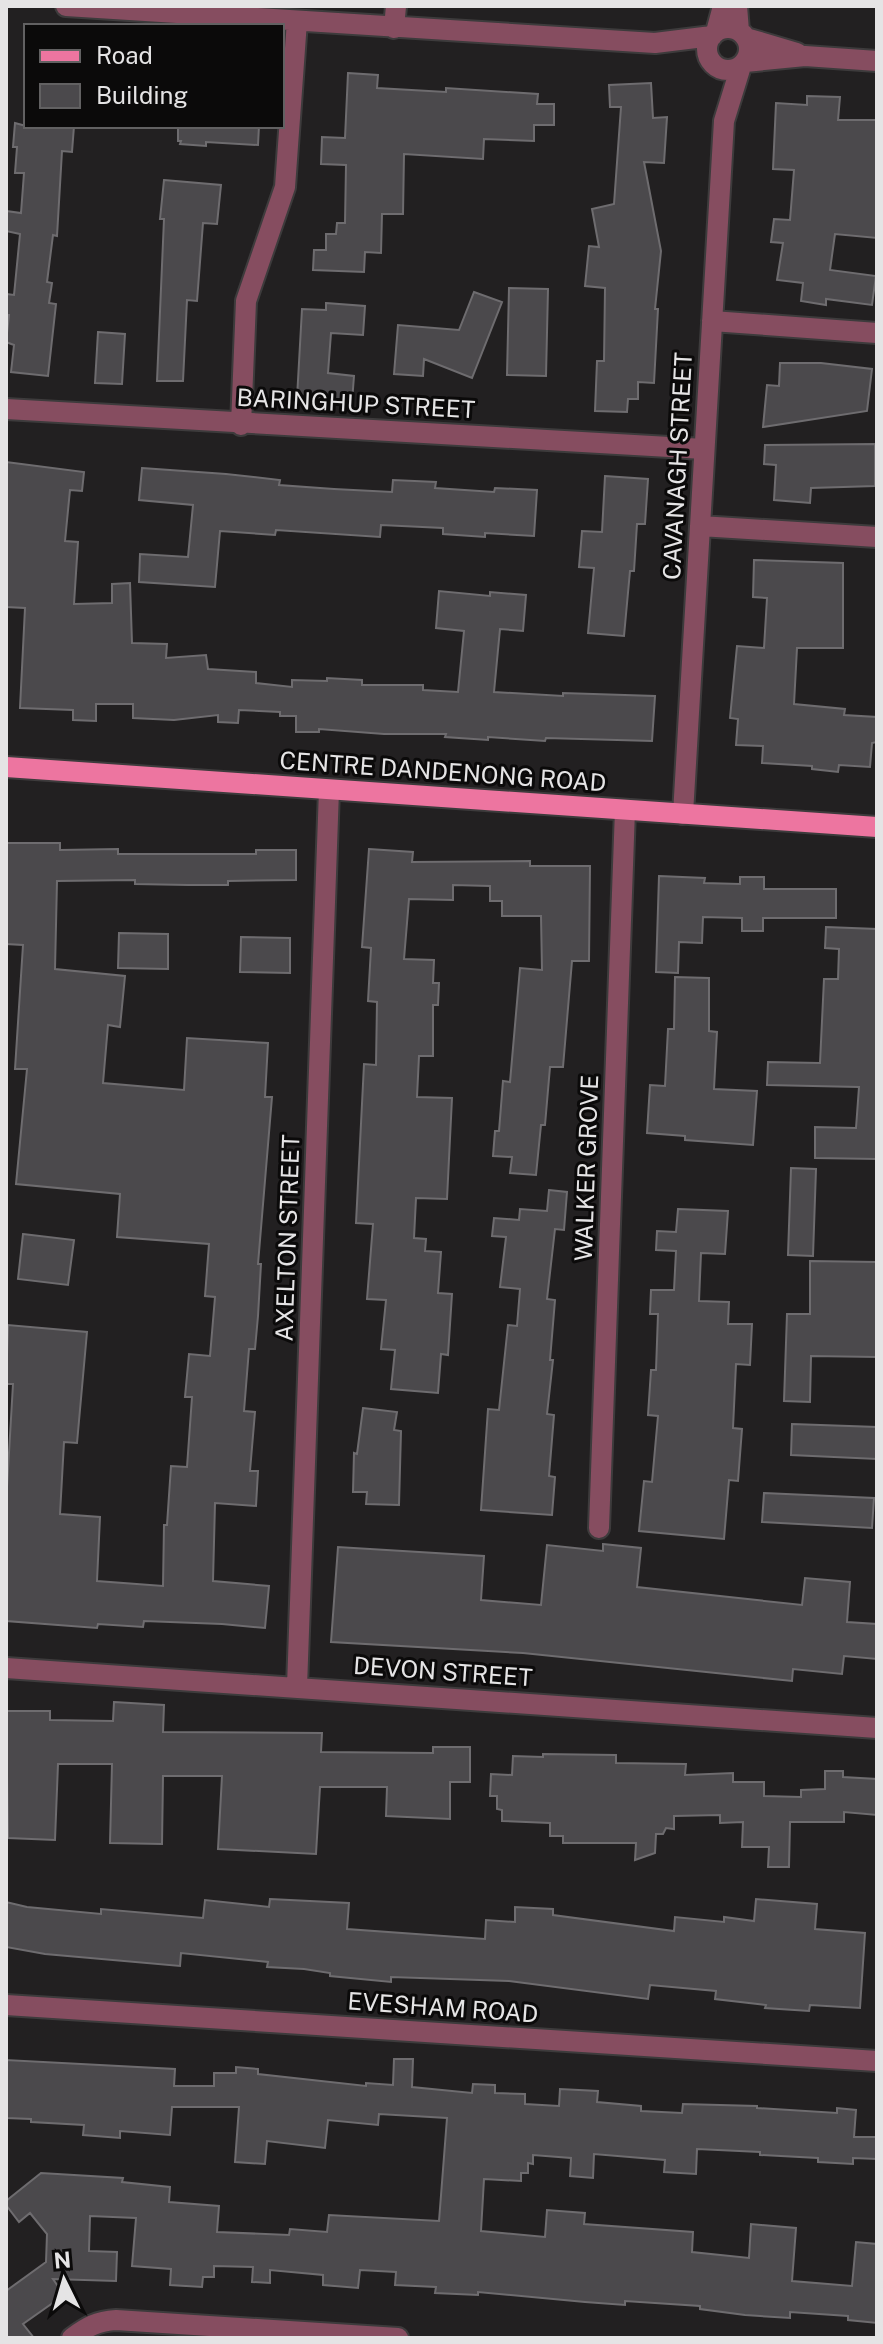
<svg xmlns="http://www.w3.org/2000/svg" width="883" height="2344" font-family="'Public Sans',sans-serif">
<rect width="100%" height="100%" fill="#222021"/>
<!-- building -->
<path fill="#4b494c" stroke="#6e6c6f" stroke-width="2" d="M348,73L378,75L377,88L446,92V88L538,94L537,104H554V125H534V141L484,139L483,159L404,154L403,214H382L381,253L365,252L364,272L313,270L314,250H326V234H336L337,223H345L346,165L321,164L322,137L345,138Z
M651,83L653,118L667,117L664,163L644,162L661,251L655,309H658L654,383L638,382V399H628L627,412L595,411L597,361H604L605,288L585,286L589,246L599,247L592,209L614,204L621,107H610L609,85Z
M807,96L840,97L838,120H877V238L835,234L830,270L876,276L872,305L826,299V305L801,301L803,283L777,280L783,243L771,242L774,219L790,220L794,170L773,169L776,103L807,105Z
M15,123L26,126H74L72,152L62,151L57,236L53,235L47,282L52,283L49,303L56,304L48,376L11,372L14,345L6,342L9,315H6V294L14,295L20,234L6,231V211L21,213L24,173H15L17,147H13Z
M178,126H259L258,145L206,142V146L180,144L181,141H178Z
M164,180L221,185L217,224L203,223L197,301L187,300L183,381H157L164,219H160Z
M509,288L548,289L546,376L507,375Z
M474,292L502,302L472,378L424,359L423,376L394,374L398,325L459,330Z
M326,303L365,306L363,335L331,333L328,373L354,376L352,402L297,398L302,309L326,310Z
M98,332L125,334L122,384L95,383Z
M780,363H821L872,369L867,411L763,427L767,385L779,386Z
M875,444V486L811,488L810,503L774,500L776,465L764,464L765,445Z
M6,462L84,472L82,491L70,490L65,541L78,542L74,604L112,603V584L130,583L132,643L167,644L166,658L206,655L208,669L256,672V683L292,687V680L327,681V678L362,680V685H423V690L458,692L464,631L436,628L439,591L490,596V592L526,595L523,631L500,629L494,692L563,696V693L655,696L652,741L546,738L545,741L488,737V740L445,737L446,734H384L319,729V732H296V716H280V712L239,710L238,723L218,722V715L174,720L133,718V704H96V721L73,720V710L20,708L25,608L6,607Z
M142,468L226,474L280,480L279,485L334,489L392,492L393,480L436,482L435,488L494,492L495,488L537,490L534,536L485,533V537L443,534V528L381,525L380,537L276,530L275,535L220,531L215,587L139,582L140,554L188,557L193,505L139,500Z
M605,476L648,479L645,524H637L634,571H630L624,636L588,633L594,568L579,567L582,531L602,532Z
M754,560L843,563V648H797L794,704L845,709L844,715L877,717V742L872,743L870,767L839,765L838,772L812,769V766L762,763L763,746L736,745L738,719L730,718L737,646L764,648L767,598L753,597Z
M6,843H60V850L118,849V854H256V850H296V880L228,881V885H188L135,884V880L57,881L55,969L125,976L120,1027L108,1025L103,1083L184,1090L187,1038L268,1043L265,1097H272L258,1264H261L258,1316L255,1349H249L244,1411L255,1412L250,1471H258L256,1506L215,1503L213,1581L269,1586L265,1628L222,1624L144,1621L143,1627L98,1624L97,1628L6,1621V1504L13,1384H6L8,1325L87,1332L77,1443L64,1442L60,1514L100,1517L97,1581L163,1586L164,1525H167L171,1466L187,1467L192,1397H185L189,1354L210,1356L215,1297L205,1296L209,1244L117,1237L120,1194L16,1184L27,1069H15L23,945L6,944Z
M369,849L413,852L412,862L530,861V866H590L589,961H572L563,1067H550L545,1125H541L536,1175L510,1173L512,1157L493,1156L495,1131H499L503,1081L510,1082L520,968L542,970L541,916H502V901H490V886L453,885V900L409,899L404,959L434,960L433,983H439L438,1005H433V1056H419L417,1097L452,1098L447,1199L416,1198L414,1238L426,1239L425,1251L441,1252L438,1293L452,1294L448,1355L441,1354L438,1393L391,1389L395,1350L381,1349L386,1300L367,1299L373,1224L356,1223L364,1064L376,1065L377,1002L368,1001L371,948L362,947Z
M659,876L705,878L704,883L740,884V877H764V889H836V918H763V931H742V918L703,917L702,943L679,942L678,973L656,972Z
M826,927L877,929V1159L815,1158V1127L856,1128L859,1087L767,1085L768,1062L820,1063L824,979H838L839,949L825,948Z
M119,933L168,934V969L118,968Z
M241,937L290,938V973L240,972Z
M675,977L709,978V1031L717,1032L714,1089L757,1091L753,1145L685,1140V1136L647,1133L650,1085L665,1086L668,1029H674Z
M791,1168L816,1169L813,1256L788,1255Z
M549,1190L567,1192L564,1230L555,1229L547,1299L555,1300L550,1360H553L547,1414L554,1415L549,1476L555,1477L552,1515L481,1510L488,1409L499,1410L508,1325L517,1326L520,1289L500,1287L506,1237L492,1236L494,1218L519,1220L520,1209L547,1211Z
M678,1209L728,1211L725,1254L701,1253L699,1301L729,1302L728,1324H752L750,1365L736,1364L733,1428L742,1429L738,1481L729,1480L724,1539L639,1531L644,1481L652,1482L658,1416L648,1415L651,1370H656L658,1314H650L651,1290H674L676,1251L656,1250L657,1231L676,1232Z
M23,1234L74,1240L68,1285L18,1279Z
M810,1261L877,1262V1357L811,1356L810,1402L784,1401L787,1314H810Z
M363,1408L397,1412L394,1430L401,1431L399,1505L366,1504L367,1492H353L354,1453L357,1454Z
M792,1424L877,1427V1459L791,1455Z
M764,1493L874,1498L872,1528L762,1522Z
M603,1544L641,1548L637,1587L802,1605L805,1578L850,1582L847,1622L877,1624V1659L844,1656L842,1674L793,1669L792,1681L523,1653L331,1642L338,1547L484,1556L481,1600L541,1605L547,1545L603,1551Z
M114,1702L164,1705L163,1732L322,1733L321,1752L433,1753V1747H470V1782H450V1819L386,1816L387,1787H320L316,1854L218,1849L222,1776H163L162,1844L110,1843L112,1764H58L55,1840L8,1838L6,1711H50V1720L113,1721Z
M543,1754L616,1755V1763L686,1764L685,1775L733,1773V1782H764V1796L801,1797V1790L825,1789V1771H843V1777L877,1779V1815L844,1812V1822H790L789,1867H768L769,1847H742L743,1822L720,1823V1815L674,1816V1829L666,1828L663,1834H656L655,1853L635,1860L636,1843H563V1836H550V1823L502,1821V1810L497,1809V1796H490L491,1774L512,1775L513,1756L543,1757Z
M270,1899L349,1903L347,1929L485,1939L486,1920L515,1922V1907L553,1909V1915L674,1931L675,1917L724,1922V1917L754,1921L756,1899L817,1904L815,1929L865,1933L860,2008L810,2005L809,2011L765,2008L766,2005L715,1999L716,1991L650,1985L648,1999L509,1981L391,1977V1982L330,1976V1973L304,1969L267,1967L268,1962L181,1953L180,1966L45,1954L6,1947V1902L27,1907L101,1914V1909L203,1918L205,1900L269,1907Z
M394,2059H413L412,2087L472,2093L473,2084L495,2085V2093L525,2094V2104L559,2106L560,2089L598,2091L597,2102L641,2106V2111L682,2113L683,2104L757,2106V2108L837,2113V2108L856,2110L854,2137H877V2159L853,2158V2164L818,2162V2158L760,2155V2152L697,2149L696,2174L664,2172L665,2160L594,2154L593,2178L570,2176L571,2158L533,2155V2164L528,2163V2173H521V2181L484,2179L481,2231L545,2237L547,2210L585,2213L584,2224L693,2232L692,2252L749,2258L751,2224L796,2228L792,2281L852,2286L856,2242L877,2244V2323L848,2320V2316L790,2312V2318L745,2315L700,2309V2306L625,2301V2305L585,2302L478,2292V2295L435,2293L436,2287L395,2285L396,2272L360,2270L358,2288L323,2285V2275L270,2270V2283L252,2282L253,2267L214,2266V2277H203L202,2287L170,2285L171,2269L132,2266L136,2218L90,2216L89,2251L117,2252L116,2281L53,2279L64,2295L23,2324L34,2338H6V2291L46,2262L47,2234L30,2213L19,2222L6,2205V2201L41,2173L123,2178L122,2182L170,2187L169,2202L219,2206L217,2232L289,2235L290,2229L327,2232L329,2215L439,2221L447,2118L379,2114L378,2125L328,2120L325,2148L267,2141L265,2164L235,2162L239,2107H172L170,2135L120,2131V2138L83,2135L84,2125L31,2122V2119L6,2118V2060L175,2069L174,2086H214V2073H236V2067L258,2069V2074L366,2086V2083L393,2085Z"/>
<g fill="none" stroke-linecap="round" stroke-linejoin="round">
<!-- minor casing -->
<g stroke="#3d3b3c" stroke-width="24">
<path id="minor" d="M66,6L655,43L712,36
M737,6L739,31
M394,28L396,6
M707 49a21 21 0 1 1 42 0a21 21 0 1 1-42 0Z
M716,32L723,6
M746,38L797,53
M745,62L805,56L877,61
M712,321L877,333
M6,409L704,449
M241,425L246,301L285,187L297,21
M700,526L877,537
M683,814L724,121L741,66
M599,1528L625,810
M6,1668L877,1728
M297,1687L329,790
M6,2005L877,2061
M72,2338C87,2327 97,2321 116,2320L398,2338"/>
</g>
<!-- major casing -->
<g stroke="#3d3b3c" stroke-width="24">
<path id="major" d="M6,767L877,827"/>
</g>
<!-- minor -->
<use href="#minor" stroke="#864d60" stroke-width="20"/>
<!-- major -->
<use href="#major" stroke="#ed75a0" stroke-width="20"/>
</g>
<g text-anchor="middle" dominant-baseline="central" stroke-width="6" stroke-linejoin="round" paint-order="stroke">
<!-- street labels -->
<g font-size="24" fill="#e5e4e5" stroke="#0b0a0a">
<text transform="translate(356 403) rotate(3)">BARINGHUP STREET</text>
<text transform="translate(677 466) rotate(-87)">CAVANAGH STREET</text>
<text transform="translate(443 771) rotate(4)">CENTRE DANDENONG ROAD</text>
<text transform="translate(586 1168) rotate(-88)">WALKER GROVE</text>
<text transform="translate(287 1238) rotate(-88)">AXELTON STREET</text>
<text transform="translate(443 1671) rotate(4)">DEVON STREET</text>
<text transform="translate(443 2007) rotate(4)">EVESHAM ROAD</text>
</g>
</g>
<!-- border -->
<rect width="883" height="2344" fill="none" stroke="#e5e4e5" stroke-width="16"/>
<!-- legend -->
<rect x="24" y="24" width="260" height="104" fill="#0b0a0a" stroke="#626162" stroke-width="2"/>
<rect x="40" y="50" width="40" height="12" fill="#ed75a0" stroke="#626162" stroke-width="2"/>
<text x="96" y="64" font-size="24" fill="#e5e4e5">Road</text>
<rect x="40" y="84" width="40" height="24" fill="#4b494c" stroke="#626162" stroke-width="2"/>
<text x="96" y="104" font-size="24" fill="#e5e4e5">Building</text>
<!-- north arrow -->
<g transform="translate(64 2280) rotate(355)" stroke="#0b0a0a" stroke-width="6" paint-order="stroke">
<path d="M0-6L14 30L0 20L-14 30Z" fill="#e5e4e5"/>
<text y="-12" font-size="22" font-weight="bold" text-anchor="middle" fill="#e5e4e5">N</text>
</g>
</svg>
